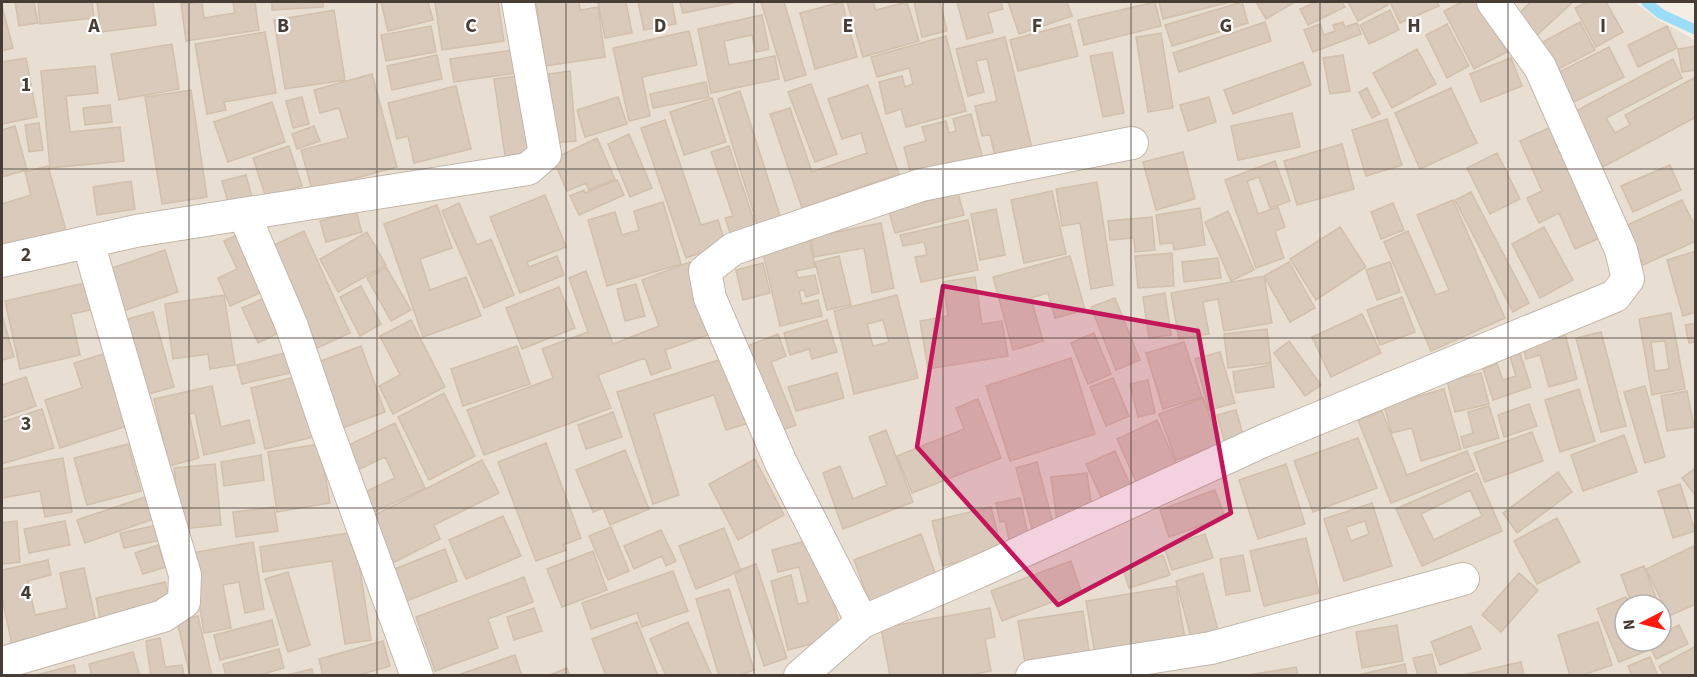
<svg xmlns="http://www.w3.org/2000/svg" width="1697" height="677" font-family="'Source Sans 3',sans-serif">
<rect width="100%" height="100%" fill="#f4eee5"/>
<!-- residential -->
<path fill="#e8dfd2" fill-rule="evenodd" d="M2,2H1634L1659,20L1695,40V675H2ZM1625,605H1661V641H1625Z"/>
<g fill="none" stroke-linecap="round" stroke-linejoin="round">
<!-- stream -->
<path stroke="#9bdcf6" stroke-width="10" d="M1646,2L1661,14L1696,30"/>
</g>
<!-- building -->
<path fill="#d9cabc" stroke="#d2bfac" stroke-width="1.5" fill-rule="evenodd" d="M15,2H34L38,23L19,26Z
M38,2H92L94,18L40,24Z
M97,2H153L156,25L101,32Z
M202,2L204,18L235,13L233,2H255L259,30L186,41L181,4Z
M272,2H323V7L272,10Z
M381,2H428L433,20L388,31Z
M443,2H498L504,41L442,50L435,3Z
M536,2H579L580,10L598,7L605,57L546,66Z
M598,2H626L632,33L605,38Z
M638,2H672L676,24L644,30Z
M680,2H737L683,13Z
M761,2H784L806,75L785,81Z
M842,2L857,57L815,69L800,13Z
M847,2H873L876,10L907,2L919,41L863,57Z
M914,2H940L947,31L922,37Z
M957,2H1001L1003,9L988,13L993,32L967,39Z
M1008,2H1067L1072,16L1019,34Z
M1155,2L1161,26L1084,45L1078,20Z
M1159,2H1230L1163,19Z
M1242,2L1248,23L1172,46L1165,25Z
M1256,2H1295L1266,19Z
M1316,2H1342L1345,7L1308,25L1300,9Z
M1348,2H1386L1388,5L1358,21Z
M1390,2H1437L1439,6L1400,23Z
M1462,2H1481L1507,52L1474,69L1444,11Z
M1531,2H1573L1535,37L1515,17Z
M1587,2H1606L1623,32L1596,47L1575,8Z
M2,6L13,48L2,51Z
M334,10L345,80L285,89L274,20Z
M1390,10L1399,30L1369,44L1360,25Z
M762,15L769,49L756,52L752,35L724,41L729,65L775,56L779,79L711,93L698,29Z
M1265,22L1271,41L1179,72L1173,53Z
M1343,22L1345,27L1357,23L1361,34L1313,52L1304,30L1320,24L1324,35L1335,31L1333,25Z
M1580,22L1595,50L1549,74L1535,46Z
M1070,24L1078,56L1018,71L1010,40Z
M1447,24L1469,66L1447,78L1426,35Z
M431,26L436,52L386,61L381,35Z
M1667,26L1677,48L1638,67L1628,45Z
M689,31L697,65L642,77L650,116L629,121L613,48Z
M265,32L276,93L224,102L226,110L207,114L195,44Z
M1161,33L1173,108L1148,112L1136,37Z
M946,36L966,111L906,127L901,109L886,114L879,82L902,76L905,87L913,84L909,68L877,77L871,57Z
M1005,37L1034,156L997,165L990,135L982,136L975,106L997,101L987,59L976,61L984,92L968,96L956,49Z
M172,44L179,89L119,100L111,54Z
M1696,46V70L1682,72L1678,49Z
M1609,47L1624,77L1574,102L1559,72Z
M1417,49L1436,84L1392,108L1373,73Z
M513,50L516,73L454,82L450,59Z
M1112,52L1124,113L1103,117L1090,56Z
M437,55L442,79L392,90L387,66Z
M1343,55L1350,91L1330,94L1323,58Z
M26,58L37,117L2,124V62Z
M1511,58L1522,86L1481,102L1470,74Z
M1673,59L1682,78L1606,118L1615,133L1630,125L1625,115L1694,78L1696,81V117L1603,167L1574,112Z
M1303,62L1311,85L1233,114L1224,90Z
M95,66L98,93L66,96L70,132L120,127L124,161L50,168L41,71Z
M570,71L576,141L554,143L549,74Z
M372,74L397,167L312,190L301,150L348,138L339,108L320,113L314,90Z
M518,76L530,152L505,156L494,79Z
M706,82L709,97L653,108L650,94Z
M811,84L837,154L815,162L788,92Z
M868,85L899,174L802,208L770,114L790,108L812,172L867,153L861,133L842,139L828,99Z
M456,86L471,149L414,163L408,136L397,139L388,103Z
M1367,88L1380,114L1372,118L1359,92Z
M1451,88L1477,143L1420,169L1395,113Z
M191,90L207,197L162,204L145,97Z
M740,91L782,222L759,230L718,99Z
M302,97L309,124L293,128L286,101Z
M618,97L627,124L585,137L577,110Z
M1209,97L1216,122L1188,131L1180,105Z
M712,98L726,142L684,155L670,112Z
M272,102L285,142L228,162L214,122Z
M110,105L112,122L85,125L83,108Z
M1292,113L1300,147L1238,160L1231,126Z
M971,114L984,163L913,183L904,147L926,141L922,127L946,121L949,133L956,131L953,119Z
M1387,119L1402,165L1366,176L1352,130Z
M665,120L701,225L718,220L726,244L686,258L641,128Z
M39,123L43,150L29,152L25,125Z
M15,126L27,170L2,177V130Z
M314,126L320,141L297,149L292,134Z
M1551,127L1602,237L1575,249L1559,213L1539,223L1527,198L1542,191L1520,141Z
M629,134L652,188L630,197L608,144Z
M597,138L615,179L589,190L586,183L567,191L553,159Z
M1342,144L1354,189L1297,205L1284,161Z
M289,146L302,186L266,198L253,158Z
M729,146L757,230L732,238L725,218L733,216L711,152Z
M1183,152L1195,199L1156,210L1143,162Z
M1497,153L1520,199L1490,214L1467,168Z
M1275,161L1290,201L1270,208L1259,177L1247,181L1258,214L1278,207L1285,227L1275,231L1284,258L1256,268L1225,180Z
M1670,165L1681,190L1633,212L1621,186Z
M48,166L67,234L2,253V204L31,195L25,172Z
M246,175L253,201L229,206L222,181Z
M617,180L624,195L579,215L570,196L584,190L585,193Z
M131,181L135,209L97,215L93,187Z
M1097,182L1113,285L1091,289L1080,223L1062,226L1056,189Z
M1052,191L1066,254L1024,263L1011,200Z
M1471,192L1529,303L1513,312L1455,200Z
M958,193L964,215L895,233L889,211Z
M545,195L566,247L527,262L529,267L557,256L564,275L520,293L490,217Z
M1453,200L1505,318L1431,351L1384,242L1408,231L1436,295L1449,290L1417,215Z
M1682,200L1696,228V241L1643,265L1625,226Z
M663,202L681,264L607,286L588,220L615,212L622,235L639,230L634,211Z
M459,203L477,245L491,239L514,295L484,308L442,211Z
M1393,203L1404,230L1381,239L1371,212Z
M437,205L452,248L420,259L430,290L466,277L481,316L423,337L384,224Z
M1200,208L1205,245L1174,250L1173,243L1160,244L1156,215Z
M996,209L1005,255L980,260L971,214Z
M356,211L362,232L326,242L320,221Z
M1228,211L1254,270L1231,281L1205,222Z
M1152,217L1155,250L1135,252L1134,238L1110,240L1108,221Z
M968,220L978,270L921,282L915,257L927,255L924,242L903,246L900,235Z
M881,223L894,288L872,293L864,248L814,257L811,237Z
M1340,227L1366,267L1316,300L1290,259Z
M1544,227L1573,280L1540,298L1512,244Z
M304,231L350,333L313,350L267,248Z
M243,232L269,289L230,306L218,278L237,269L224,241Z
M367,232L386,265L338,292L320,259Z
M809,238L815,267L796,271L798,278L815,275L819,293L806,297L804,290L799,291L802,304L818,300L822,316L780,326L762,249Z
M165,250L178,292L120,312L106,270Z
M1696,251V312L1683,316L1667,260Z
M1172,253L1174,286L1138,288L1135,256Z
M839,256L851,305L827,310L815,262Z
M1070,256L1085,310L1055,318L1048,293L1031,298L1043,341L1013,350L993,277Z
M1218,258L1221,278L1184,282L1182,262Z
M690,262L716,332L665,350L671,368L651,375L645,358L598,375L611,408L484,455L467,410L553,378L542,349L588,332L569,278L586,271L613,344L659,326L642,280Z
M1289,262L1315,308L1290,322L1264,276Z
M1390,262L1400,292L1377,300L1366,270Z
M763,263L770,293L743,300L736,270Z
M386,267L411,310L391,321L367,278Z
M1264,276L1272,323L1224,331L1218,299L1203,302L1209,334L1179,339L1171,293Z
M975,277L982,324L1002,321L1008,356L928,369L920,321L948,316L943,282Z
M85,283L91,310L71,314L80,355L20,369L5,301Z
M636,284L645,316L625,321L617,289Z
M361,286L381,324L360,336L340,297Z
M559,287L575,328L522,349L506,308Z
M1165,293L1171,335L1149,338L1143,297Z
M224,295L235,365L210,369L208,354L173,359L165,304Z
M897,295L918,378L854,394L834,311ZM883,320L889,342L873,346L867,324Z
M269,296L285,330L258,343L242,308Z
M1402,297L1415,332L1380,345L1367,310Z
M1115,298L1140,360L1116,370L1091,307Z
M153,312L174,387L145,395L124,320Z
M1671,313L1685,389L1652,395L1639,319ZM1665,341L1669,369L1655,371L1651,342Z
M1362,314L1381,353L1331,377L1312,337Z
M2,315L14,357L2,360Z
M411,320L445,387L393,414L379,386L400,375L380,336Z
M827,320L837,352L812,359L809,349L790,355L784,333Z
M1696,323V342L1689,343L1685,325Z
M1267,329L1271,363L1228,368L1224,334Z
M1564,330L1577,379L1549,387L1540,355L1526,359L1522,342Z
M1601,332L1626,426L1601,432L1576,338Z
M1094,333L1111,374L1088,384L1071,343Z
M778,334L786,356L771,362L796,425L774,433L740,349Z
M1289,341L1321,385L1305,396L1274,353Z
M1184,342L1202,397L1163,409L1146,353Z
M361,346L385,412L337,430L313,364Z
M517,346L530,384L463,406L451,369Z
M1220,352L1235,403L1209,410L1195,359Z
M107,353L130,425L60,448L45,400L82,388L74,363Z
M285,353L290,373L242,384L237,365Z
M1520,353L1531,387L1493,400L1483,369L1497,364L1503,380L1516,376L1510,357Z
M728,357L749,423L726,430L714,395L654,414L679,495L653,504L617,392Z
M1071,358L1095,434L1010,461L986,386Z
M1271,365L1274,387L1236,393L1233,372Z
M837,373L844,398L796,411L788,387Z
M1481,373L1489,404L1455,412L1447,381Z
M299,376L313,437L265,449L251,388Z
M26,377L36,406L2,418V385Z
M1113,378L1129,416L1106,426L1090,387Z
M1148,380L1155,413L1138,417L1130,384Z
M212,386L221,427L249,420L255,443L204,455L195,413L189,414L199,458L169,466L154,399Z
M1645,386L1665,457L1645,463L1624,392Z
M1444,389L1461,449L1421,461L1412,428L1392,433L1384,406Z
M1579,389L1595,441L1560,452L1545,400Z
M1687,391L1694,427L1667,431L1661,396Z
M444,393L475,456L429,480L398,417Z
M1203,398L1220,444L1176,460L1159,414Z
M978,399L1001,458L912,493L897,456L964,429L956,408Z
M1529,404L1537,426L1504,437L1498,415Z
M1489,406L1499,438L1464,448L1461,437L1473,433L1468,412Z
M42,409L54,448L2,464V422Z
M1236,410L1244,438L1225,443L1217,415Z
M1382,411L1407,475L1467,451L1475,470L1391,503L1358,420Z
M613,412L622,437L586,449L578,425Z
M1157,420L1179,470L1139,488L1117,439Z
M395,423L425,488L368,515L358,495L395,478L385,457L349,474L338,450Z
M886,430L913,502L843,529L823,473L840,466L853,499L887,485L869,437Z
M1532,432L1543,461L1485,482L1474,453Z
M1624,435L1637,472L1583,491L1571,455Z
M1358,438L1377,488L1313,512L1294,461Z
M546,443L581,538L563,545L566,550L536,561L498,462Z
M128,444L141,491L87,505L74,458Z
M320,444L330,503L277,512L268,452Z
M625,450L649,509L610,525L603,508L593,512L576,470Z
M1115,451L1135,495L1106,508L1086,464Z
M261,455L264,480L224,486L221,462Z
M63,458L72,512L45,517L40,491L2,498V469Z
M755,459L784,515L738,540L709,484Z
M482,460L499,493L434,525L440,539L387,566L365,520Z
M1037,462L1053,523L1032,529L1016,468Z
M215,464L221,525L180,529L174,468Z
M1286,464L1305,524L1258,539L1239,480Z
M1696,468V496L1682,478Z
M1558,472L1572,492L1517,533L1503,513Z
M1087,473L1093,517L1057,522L1051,477Z
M1477,473L1502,531L1422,566L1396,509ZM1470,490L1482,516L1434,540L1421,514Z
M1680,484L1695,531L1673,538L1658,491Z
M1215,490L1225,517L1169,537L1160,510Z
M151,495L159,517L85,543L77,520Z
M1020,498L1029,540L1010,544L1005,521L1000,522L996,503Z
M1372,503L1392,566L1344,581L1324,519ZM1365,521L1369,534L1351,541L1346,527Z
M274,507L278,531L236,537L233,512Z
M991,507L1002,551L943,566L932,521Z
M503,516L521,556L466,579L449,540Z
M1557,518L1580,562L1537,584L1514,541Z
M17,521L20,562L2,564V523Z
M65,521L70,545L29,553L24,529Z
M158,525L161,540L124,548L120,533Z
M611,527L629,571L608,580L589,536Z
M724,528L741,571L696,589L679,546Z
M661,530L676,561L666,566L662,556L634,569L624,546Z
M354,532L371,640L345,644L332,561L263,572L260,547Z
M921,534L937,578L870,603L854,560Z
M1205,534L1213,558L1172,570L1164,547Z
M817,538L842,636L788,650L771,581L791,575L798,604L808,602L799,567L778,572L772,550Z
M1306,538L1319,593L1264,606L1250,551Z
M253,542L264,609L245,613L239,582L223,585L231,628L204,633L191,553Z
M158,545L166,567L143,574L135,553Z
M1694,546L1696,604L1669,616L1646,569Z
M445,549L457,581L404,602L392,570Z
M593,551L607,590L562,607L547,569Z
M1163,555L1170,575L1129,588L1123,569Z
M1243,555L1250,591L1226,595L1220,559Z
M48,560L51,575L28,581L35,615L67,608L60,573L84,568L98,631L13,650L2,597V570Z
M1071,561L1081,591L1002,621L991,591Z
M756,564L787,658L764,666L734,572Z
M1644,566L1659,605H1632L1621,575Z
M673,571L688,611L642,627L637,613L591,629L582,603Z
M288,572L310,645L288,652L265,579Z
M1203,573L1219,634L1192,641L1176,581Z
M1519,573L1538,590L1501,632L1482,615Z
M524,577L533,602L488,619L498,648L435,671L416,617Z
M165,582L171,607L101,624L96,598Z
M1176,586L1186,645L1096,660L1086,601Z
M729,589L754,670L738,676H719L696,599Z
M1626,597L1630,605H1625V641H1645L1649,650L1619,662L1597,609Z
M534,608L542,631L514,640L507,617Z
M990,608L995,637L985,639L991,671L964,676H890L881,628Z
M1083,611L1090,658L1026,669L1018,621Z
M198,616L212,676H190L177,621Z
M272,620L278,645L220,660L214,635Z
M637,622L658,676H606L592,639Z
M688,622L712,676H666L650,639Z
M1598,622L1612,665L1580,676H1570L1558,635Z
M1397,625L1403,661L1362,668L1356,632Z
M1679,625L1688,644L1656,659L1647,641H1661V634Z
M1471,626L1481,649L1440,665L1431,642Z
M160,638L165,667L182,665L184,676H151L146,641Z
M383,641L390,666L356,676H323L319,659Z
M1696,646V676H1664L1659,666Z
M279,649L284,668L256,676H226L223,664Z
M133,652L140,676H92L89,664Z
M1432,654L1437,676H1418L1413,658Z
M515,655L522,676H455Z
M1650,657L1658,676H1632L1628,666Z
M1521,662L1524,676H1459Z
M1405,664L1407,676H1354Z
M74,665L76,676H33Z
M1296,667L1298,676L1249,675Z
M567,668L570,676H547Z
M312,669L313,676H283Z"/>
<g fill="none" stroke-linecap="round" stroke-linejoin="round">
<!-- street casing -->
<g stroke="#c3b7a9" stroke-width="34">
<path id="street" d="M244,214L291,324L326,427L417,676
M2,261L136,231L528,169L545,154L518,2
M862,622L781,463L710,298L705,271L733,249L921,185L1132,143
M2,663L163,616L184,602L185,575L88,242
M800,676L862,622L980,571L1263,441L1615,296L1628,279L1621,250L1540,67L1493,2
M1032,676L1211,648L1463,579"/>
</g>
<!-- street -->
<use href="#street" stroke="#fff" stroke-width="32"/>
</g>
<!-- marked area -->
<path fill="#c2185b" fill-opacity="0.2" stroke="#c2185b" stroke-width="4.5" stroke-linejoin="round" d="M943,286L1198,331L1231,513L1058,605L917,447Z"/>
<!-- grid -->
<path fill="none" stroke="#473d34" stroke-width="1.5" stroke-opacity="0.55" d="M189,2V676M377,2V676M566,2V676M754,2V676M943,2V676M1131,2V676M1320,2V676M1508,2V676M2,169H1696M2,338H1696M2,508H1696"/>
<g font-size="20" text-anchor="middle" font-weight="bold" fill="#473d34" stroke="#fff" stroke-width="4.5" stroke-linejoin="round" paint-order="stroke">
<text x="94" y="32">A</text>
<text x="283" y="32">B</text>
<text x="471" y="32">C</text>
<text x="660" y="32">D</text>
<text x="848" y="32">E</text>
<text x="1037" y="32">F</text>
<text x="1226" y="32">G</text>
<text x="1414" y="32">H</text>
<text x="1603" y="32">I</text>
<text x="26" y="91">1</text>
<text x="26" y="261">2</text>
<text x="26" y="430">3</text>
<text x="26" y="599">4</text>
</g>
<!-- border -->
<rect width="1697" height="677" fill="none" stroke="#473d34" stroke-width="6"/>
<!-- north arrow -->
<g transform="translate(1643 623) rotate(263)"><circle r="28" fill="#ffffff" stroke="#b5b1ae" stroke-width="1.5"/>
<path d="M0-4.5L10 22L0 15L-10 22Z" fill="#ff1910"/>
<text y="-9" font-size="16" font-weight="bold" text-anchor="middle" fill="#473d34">N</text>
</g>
</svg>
